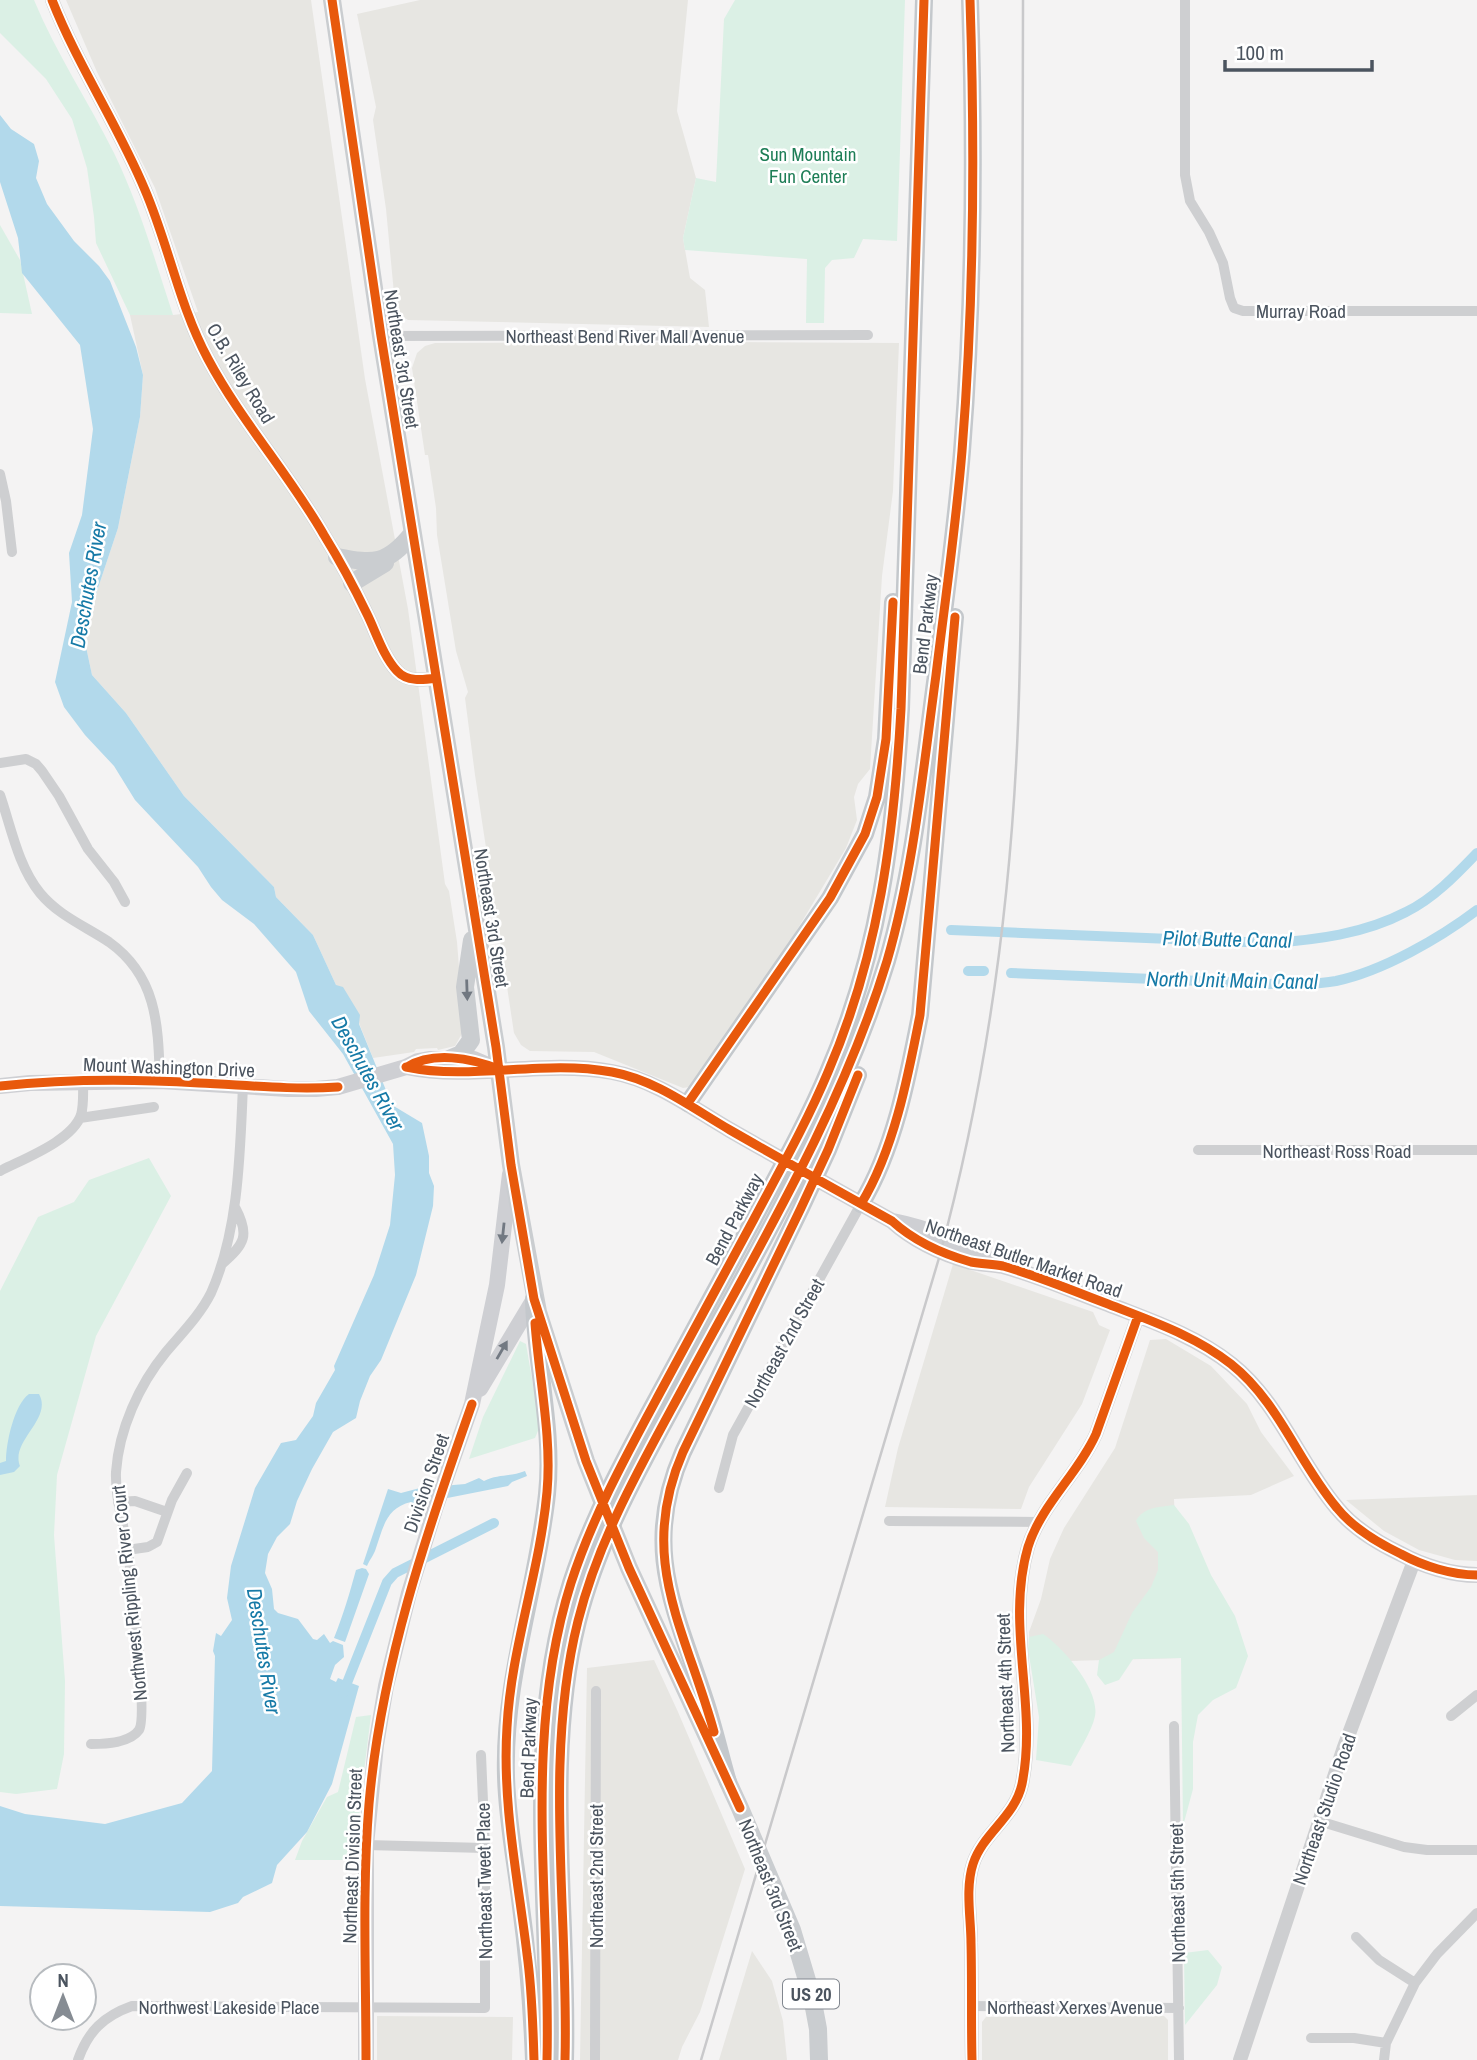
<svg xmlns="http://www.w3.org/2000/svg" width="1477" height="2060" font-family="'Archivo Narrow',sans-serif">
<rect width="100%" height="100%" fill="#f4f3f3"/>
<!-- commercial -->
<path fill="#e7e6e2" d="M66,0H311L365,379L408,609L445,884L449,891L457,942L464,1030L455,1046L438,1050L437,1048L416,1049L414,1052L373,1058L359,1023L336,985L313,935L276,897L274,887L184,796L126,713L92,675L85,642L88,618L118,528L140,417L143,375L130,315H173L198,312L155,188L97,72Z
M420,0H688L677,111L696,178L683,238L690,278L705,290L709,327L408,320L400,315L395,304L386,209L373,120L376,107L357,14Z
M725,342L899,343L893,491L882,576L870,769L858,784L854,797L857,820L846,848L779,960L689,1087L683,1088L594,1052L530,1051L521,1045L514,1033L475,775L465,698L468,692L456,651L437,535L436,508L428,455H425L412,368L417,353L425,346L435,343Z
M953,1264L1093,1312L1099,1325L1110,1330L1082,1404L1029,1487L1021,1509L885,1507L898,1448Z
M1166,1339L1211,1366L1247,1404L1261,1432L1294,1476L1251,1495L1174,1499L1181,1658L1030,1662L1029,1632L1041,1599L1050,1559L1064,1528L1115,1448L1150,1340Z
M1477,1495V1561L1455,1560L1419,1550L1384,1531L1346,1500Z
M654,1660L678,1712L745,1869L700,2012L682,2047L678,2060H580L587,1668Z
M752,1951L772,1981L783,2021L787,2060H719Z
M377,2016L513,2017L512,2060H377Z
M1164,2016L1168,2020V2060H982V2022L986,2017Z"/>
<!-- green -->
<path fill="#dbf0e5" d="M0,0H34C56,53 88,101 114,153C139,205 155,260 173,315H130L96,243L94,217L87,168L72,119L46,79L0,33Z
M735,0H905L897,241L863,239L854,258L832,260L825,268L824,323H806L807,259L685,250L683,238L696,178L716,182L724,19Z
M0,225L20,260L32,314L0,313Z
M149,1158L171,1196L96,1336L57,1475L54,1535L65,1681L64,1754L57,1789L16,1794L0,1792V1291L38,1217L74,1202L89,1180Z
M520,1341L526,1344L540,1426L535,1438L469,1459L483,1417Z
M1174,1505L1189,1524L1211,1575L1235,1616L1248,1656L1236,1688L1213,1700L1198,1715L1193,1742V1789L1183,1826L1181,1658L1133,1659L1119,1680L1105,1685L1097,1675L1099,1660L1114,1652L1132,1613L1151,1587L1158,1570V1552L1144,1538L1136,1521C1143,1507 1160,1507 1174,1505Z
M1043,1634C1063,1647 1100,1690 1095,1716C1092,1731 1078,1752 1071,1766L1036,1760L1039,1717L1028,1649L1029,1637Z
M371,1715L360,1804L357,1860H295L302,1841L327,1797L338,1792L356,1717Z
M1208,1950L1222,1967L1217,1985L1185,2025L1184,1953Z"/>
<!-- water -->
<path fill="#b2d9eb" d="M0,115L11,129L34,144L39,161L36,178L47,204L74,241L99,266L110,281L136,347L143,375L140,417L118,528L88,618L85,642L92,675L126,713L184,796L274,887L276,897L313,935L336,985L343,987L360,1015L359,1024L392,1105L422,1123L429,1156V1173L434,1186L433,1206L416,1275L381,1360L370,1376L360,1401L356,1418L333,1432L312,1469L297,1501L290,1524L277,1537L268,1554L265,1573L272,1589L274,1609L278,1613L298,1619L313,1639L317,1640L324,1634L330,1643L333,1641L343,1645L344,1657L335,1665L330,1679L336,1682L338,1678L359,1686L332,1784L307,1832L277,1865L272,1883L243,1897L238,1903L210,1912L0,1906V1806L25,1814L105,1824L182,1803L212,1771L215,1656L213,1651L216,1633L221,1636L232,1620L227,1598L231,1566L255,1488L281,1443L296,1440L313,1416L316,1403L335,1370L334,1366L374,1275L390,1225L395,1175L393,1144L343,1054L309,1011L296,972L254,924L222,900L211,887L198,867L135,800L114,766L85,735L64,707L55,682L72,602L69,553L82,515L93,429L80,345L22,273L18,238L0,182Z
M29,1394H39C53,1419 10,1441 20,1466L14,1472L0,1475V1463L6,1461C6,1443 14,1405 29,1394Z
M525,1471L527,1476L512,1482L508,1486L412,1505L411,1502C385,1508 383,1529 375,1551C372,1558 370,1559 367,1566L363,1564L388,1489L401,1493L420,1488L465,1484L479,1478L484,1481C498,1474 510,1477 525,1471Z
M362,1568L366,1569L369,1574L345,1642L334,1638C344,1613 349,1595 356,1570Z"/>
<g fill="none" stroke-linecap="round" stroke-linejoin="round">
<!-- canal -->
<path stroke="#b2d9eb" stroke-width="10" d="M951,930L1270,943C1316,940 1364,934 1406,912C1433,899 1456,875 1477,853
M968,971H984
M1011,973L1298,985C1311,984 1324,983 1336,981C1383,971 1440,938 1477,910
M343,1693L387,1582L395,1573L494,1523"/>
<!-- minor -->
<path stroke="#cecfd1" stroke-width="10" d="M1185,0V175L1190,201L1209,232L1223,263L1230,298L1234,308L1243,311H1477
M381,336L868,335
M0,474L6,501L12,552
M0,763L26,759L36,764L42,771L59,796L88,849L114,882L125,902
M0,795C11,827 18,866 40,893C59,916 85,926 109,942C158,977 158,1026 160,1081
M80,1118L154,1107
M1198,1150H1477
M0,1171C23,1159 72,1141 81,1115C84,1104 83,1092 83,1081
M222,1264C245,1244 250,1235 235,1207
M719,1488L733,1435L861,1204
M118,1502L135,1501L167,1512
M889,1521L1040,1522
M127,1550L148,1547L157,1542L172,1500L187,1473
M1451,1716L1477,1695
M1174,1726L1179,2060
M91,1744C106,1744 130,1743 139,1730C148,1717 131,1575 128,1551C124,1525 115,1499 116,1472C119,1429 139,1385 166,1352C182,1333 200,1315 211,1293C239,1230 240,1153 243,1085
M1319,1821L1404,1847L1427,1850H1477
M366,1845L485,1848
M1356,1937L1379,1960L1415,1983
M971,2006L1179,2008
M1311,2038H1354L1386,2043
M78,2060C88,2031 104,2016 132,2006L485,2008V1848L481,1755
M595,2060L596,1691
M1384,2060L1386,2043L1415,1983L1437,1954L1477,1913"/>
<!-- tertiary -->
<path stroke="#cecfd1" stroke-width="14" d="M52,0C78,66 118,125 145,190C169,246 179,305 208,359C241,421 289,474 324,535C340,561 354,587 367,614C376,632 383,656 397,671C407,682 423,680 436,678
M972,2060C971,2021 972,1982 971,1943C971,1918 965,1889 973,1864C983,1833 1015,1817 1022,1784C1038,1705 1005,1626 1028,1547C1041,1505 1078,1474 1096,1434L1138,1316
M1240,2060L1344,1747L1414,1561"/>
<!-- secondary -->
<path stroke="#cecfd3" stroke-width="16" d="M406,1067C474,1081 542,1059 612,1072C656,1080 692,1108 730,1130C784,1161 838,1191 892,1221C914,1241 943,1254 971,1262C982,1264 993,1264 1003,1266C1039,1276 1073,1291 1108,1304C1151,1321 1194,1335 1231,1364C1279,1402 1298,1462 1337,1508C1354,1529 1378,1543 1401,1554C1423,1566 1452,1575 1477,1575
M0,1086L30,1083L160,1081L288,1089H316L338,1087L406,1067L418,1061L429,1059H474L495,1068
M893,1221C929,1228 965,1244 995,1263
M480,1389L534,1299
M366,2060V1845L376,1745L386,1686L409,1593L436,1506L472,1404L497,1285L510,1174"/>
<!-- primary -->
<path stroke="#cacdd0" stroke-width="18" d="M332,0L381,336L496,1047L511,1165L538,1312L586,1461L629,1568L740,1808L792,1930L812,1997L818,2029L819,2060
M337,557C374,564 387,565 412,534
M352,583L385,563
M449,1059L461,1054L471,1040L465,987L472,940"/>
<!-- trunk -->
<path stroke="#c4c8cc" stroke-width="18" d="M688,1103L830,898L865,834L877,797L886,739L893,602
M861,1204C894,1150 908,1077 920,1015L955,617
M728,1782C720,1755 714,1727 705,1700C675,1608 641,1548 683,1452L801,1208L828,1150L858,1075
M534,2060C532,2009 528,1958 521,1907C516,1864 507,1820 506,1776C503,1680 537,1588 547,1494C554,1429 535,1363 534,1299
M547,2060C551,1902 522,1737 571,1583C593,1515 628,1452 662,1389C693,1332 723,1276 754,1219C780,1170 807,1122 828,1072C879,954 894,836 901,709L924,0
M565,2060C569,1917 543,1759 578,1621C599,1537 643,1462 684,1386C758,1248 841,1112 887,961C914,868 923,770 936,675C945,601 956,526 962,451C974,301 975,150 970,0"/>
<!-- rail -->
<path stroke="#c9c9cb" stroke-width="2.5" d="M701,2060L939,1258C986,1085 1011,903 1018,724C1022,627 1021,530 1022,432C1022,288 1023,144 1023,0"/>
<!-- cycleway casing -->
<g stroke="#fff" stroke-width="13">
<path id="cycleway" d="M52,0C78,66 118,125 145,190C169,246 179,305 208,359C241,421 289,474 324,535C340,561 354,587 367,614C376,632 383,656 397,671C407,682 423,680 436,678
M332,0L381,336L496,1047L511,1165L534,1299L586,1461L629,1568L740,1808
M406,1067C474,1081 542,1059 612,1072C656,1080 692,1108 730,1130C784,1161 838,1191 892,1221C914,1241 943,1254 971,1262C982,1264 993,1264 1003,1266C1039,1276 1073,1291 1108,1304C1151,1321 1194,1335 1231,1364C1279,1402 1298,1462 1337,1508C1354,1529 1378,1543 1401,1554C1423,1566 1452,1575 1477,1575
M407,1067C433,1051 471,1058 498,1069
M0,1086C65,1079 133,1079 199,1083C245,1085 291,1090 338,1087
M688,1103L830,898L865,834L877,797L886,739L893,602
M861,1204C894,1150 908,1077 920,1015L955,617
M714,1732C686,1630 636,1559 683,1452L801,1208L828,1150L858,1075
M366,2060C366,1975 362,1889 369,1804C381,1666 426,1534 472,1404
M534,2060C533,2025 532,1989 527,1954C518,1879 502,1803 507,1727C511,1648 540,1571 547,1492C552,1436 539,1379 535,1323
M547,2060C551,1902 522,1737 571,1583C593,1515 628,1452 662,1389C693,1332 723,1276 754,1219C780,1170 807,1122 828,1072C879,954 894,836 901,709L924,0
M565,2060C569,1917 543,1759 578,1621C599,1537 643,1462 684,1386C758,1248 841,1112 887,961C914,868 923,770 936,675C945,601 956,526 962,451C974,301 975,150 970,0
M972,2060C971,2021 972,1982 971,1943C971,1918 965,1889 973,1864C983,1833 1015,1817 1022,1784C1038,1705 1005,1626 1028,1547C1041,1505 1078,1474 1096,1434L1138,1316"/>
</g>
<!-- cycleway -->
<use href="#cycleway" stroke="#e8590c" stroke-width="9"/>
</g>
<!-- one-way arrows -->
<defs><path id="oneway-solid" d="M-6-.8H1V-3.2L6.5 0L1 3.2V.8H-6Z" transform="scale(1.75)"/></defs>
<use fill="#717881" href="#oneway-solid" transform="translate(467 990) rotate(88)"/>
<g fill="#727982">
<use href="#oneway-solid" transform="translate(503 1233) rotate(96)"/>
<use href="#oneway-solid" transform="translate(502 1350) rotate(-60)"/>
</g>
<g text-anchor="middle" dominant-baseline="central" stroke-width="5" stroke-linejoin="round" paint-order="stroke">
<!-- shield labels -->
<rect fill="#fff" stroke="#81878f" stroke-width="2" x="783" y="1979.5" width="56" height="29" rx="5"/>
<g font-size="18" font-weight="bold" fill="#4b545f">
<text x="811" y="1994">US 20</text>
</g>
<!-- park labels -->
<g font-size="19" fill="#1e7e57" stroke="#fff">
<text x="808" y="154">Sun Mountain<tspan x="808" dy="22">Fun Center</tspan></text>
</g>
<!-- street labels -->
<g font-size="19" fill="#4b545f" stroke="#fff">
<text x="1301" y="311">Murray Road</text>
<text x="625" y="336">Northeast Bend River Mall Avenue</text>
<text transform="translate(402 359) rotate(81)">Northeast 3rd Street</text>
<text transform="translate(241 373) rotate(59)">O.B. Riley Road</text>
<text transform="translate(925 624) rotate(-83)">Bend Parkway</text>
<text transform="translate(492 918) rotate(81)">Northeast 3rd Street</text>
<text transform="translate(169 1067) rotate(2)">Mount Washington Drive</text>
<text x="1337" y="1151">Northeast Ross Road</text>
<text transform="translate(734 1219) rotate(-62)">Bend Parkway</text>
<text transform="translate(1024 1258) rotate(19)">Northeast Butler Market Road</text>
<text transform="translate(784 1343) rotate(-61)">Northeast 2nd Street</text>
<text transform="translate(426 1483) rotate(-71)">Division Street</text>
<text transform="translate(129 1593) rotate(-96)">Northwest Rippling River Court</text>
<text transform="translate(1005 1683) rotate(-92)">Northeast 4th Street</text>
<text transform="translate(528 1748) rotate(-88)">Bend Parkway</text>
<text transform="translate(1324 1809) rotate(-71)">Northeast Studio Road</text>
<text transform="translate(352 1856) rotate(-88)">Northeast Division Street</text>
<text transform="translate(596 1876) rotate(-90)">Northeast 2nd Street</text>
<text transform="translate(484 1881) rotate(-91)">Northeast Tweet Place</text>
<text transform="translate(771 1885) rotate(68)">Northeast 3rd Street</text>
<text transform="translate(1177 1893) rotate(-91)">Northeast 5th Street</text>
<text x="229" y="2007">Northwest Lakeside Place</text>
<text x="1075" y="2007">Northeast Xerxes Avenue</text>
</g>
<!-- water labels -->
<g font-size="21" font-style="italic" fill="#167aa7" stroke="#fff">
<text transform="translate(88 585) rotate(-80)">Deschutes River</text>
<text transform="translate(1227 939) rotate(1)">Pilot Butte Canal</text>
<text transform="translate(1232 980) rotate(1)">North Unit Main Canal</text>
<text transform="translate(368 1073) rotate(61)">Deschutes River</text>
<text transform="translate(264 1651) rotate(81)">Deschutes River</text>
</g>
</g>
<!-- north arrow -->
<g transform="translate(63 1997)"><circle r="33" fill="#ffffff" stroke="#b7bbbf" stroke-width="2"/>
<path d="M0-5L12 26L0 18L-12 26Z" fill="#868c93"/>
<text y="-10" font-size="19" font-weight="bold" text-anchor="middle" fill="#4b545f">N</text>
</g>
<!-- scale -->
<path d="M1225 60v10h147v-10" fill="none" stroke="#4b545f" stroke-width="3.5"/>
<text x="1236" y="60" font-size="21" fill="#4b545f" stroke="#ffffff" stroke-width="5" paint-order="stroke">100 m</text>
</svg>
